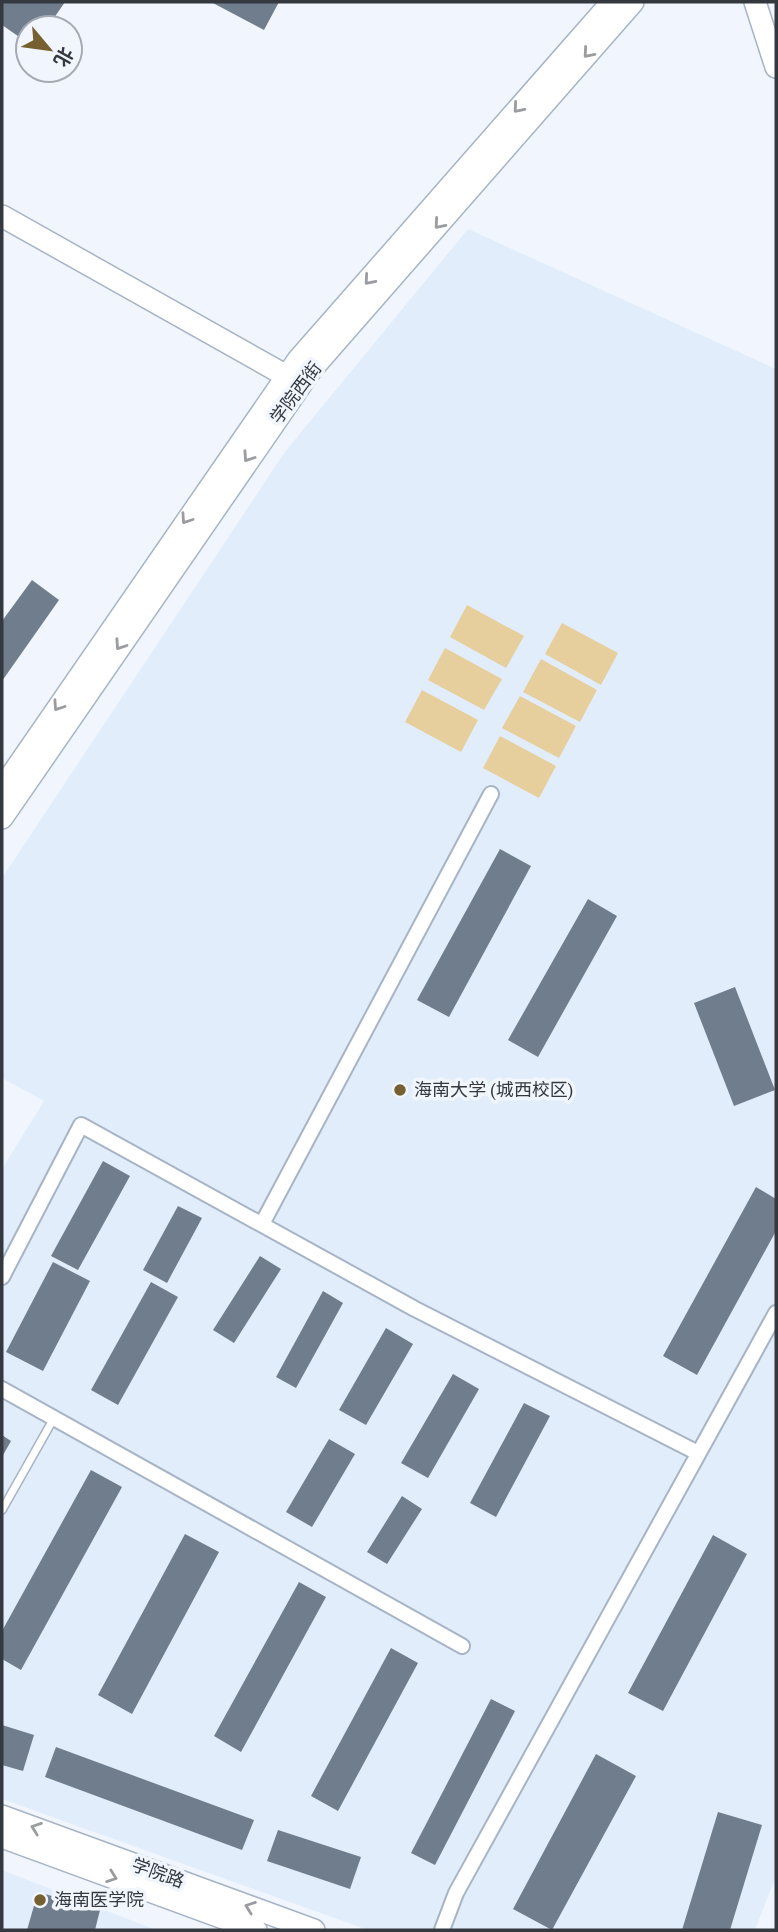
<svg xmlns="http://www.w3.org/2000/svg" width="778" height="1932" font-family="'Crimson Pro','Noto Sans SC',serif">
<rect width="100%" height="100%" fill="#f1f6fe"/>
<!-- built -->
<path fill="#e1edfb" d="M468,229L776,369V1876L755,1930H368L2,1799V1169L44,1101L2,1078V878L284,453Z
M2,1870L156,1930H2Z"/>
<!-- green -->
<path fill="#e7ce9d" d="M467,605L524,636L506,668L450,637Z
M562,623L618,653L601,685L545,654Z
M445,648L502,679L484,710L428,680Z
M541,659L597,690L580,722L523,692Z
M422,690L478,720L461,752L405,722Z
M520,696L576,726L559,758L502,728Z
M500,736L556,766L539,798L483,768Z"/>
<!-- building -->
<path fill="#707d8d" d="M3,2H65L47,28H28V43L2,25Z
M211,2H279L264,30Z
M32,580L59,600L2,681V621Z
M500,849L531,866L449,1017L417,1000Z
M588,899L617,916L538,1057L508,1040Z
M735,987L775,1090L734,1106L694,1003Z
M103,1161L130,1176L78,1270L51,1256Z
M756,1187L776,1199V1231L697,1375L663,1356Z
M178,1206L202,1218L167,1283L143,1270Z
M260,1256L281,1269L234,1343L213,1330Z
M53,1262L90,1281L43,1371L6,1352Z
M151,1282L178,1297L118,1405L91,1390Z
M323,1291L343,1303L296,1388L276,1377Z
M386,1328L413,1344L366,1425L339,1410Z
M453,1374L479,1389L428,1478L401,1463Z
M524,1403L550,1416L496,1517L470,1503Z
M2,1435L11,1441L2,1457Z
M329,1439L355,1454L312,1527L286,1512Z
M91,1470L122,1487L21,1670L2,1659V1631Z
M402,1496L422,1509L387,1564L367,1552Z
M185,1534L219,1552L132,1714L98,1695Z
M713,1535L747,1554L663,1711L628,1693Z
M299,1582L326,1597L241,1752L214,1736Z
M391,1648L418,1663L338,1811L311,1796Z
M491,1699L515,1711L435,1865L411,1853Z
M2,1725L34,1735L23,1771L2,1765Z
M56,1747L254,1820L242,1850L45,1777Z
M596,1754L636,1776L552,1930L513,1909Z
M718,1812L762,1825L730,1930H682Z
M278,1830L361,1857L350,1889L267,1861Z
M38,1892L100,1910L95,1930H27Z"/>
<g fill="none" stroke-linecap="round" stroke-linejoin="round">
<!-- lane casing -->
<g stroke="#a6b4c5" stroke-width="10">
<path id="lane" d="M2,1510L54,1418"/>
</g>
<!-- street casing -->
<g stroke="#a6b4c5" stroke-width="18">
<path id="street" d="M262,1224L491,794
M2,1277L81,1125L415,1309L698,1453
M2,1389L462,1646
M442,1930L456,1893L776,1313"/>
</g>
<!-- secondary casing -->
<g stroke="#a6b4c5" stroke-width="24">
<path id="secondary" d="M755,2L776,67
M2,216L299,383
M2,789L298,360L612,2
M2,818L311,370L633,2
M2,1816L314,1930
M2,1837L256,1930"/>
</g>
<!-- lane -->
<use href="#lane" stroke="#fff" stroke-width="7"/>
<!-- street -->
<use href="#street" stroke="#fff" stroke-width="14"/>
<!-- secondary -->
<use href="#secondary" stroke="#fff" stroke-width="21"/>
</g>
<!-- one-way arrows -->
<defs><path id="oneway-chevron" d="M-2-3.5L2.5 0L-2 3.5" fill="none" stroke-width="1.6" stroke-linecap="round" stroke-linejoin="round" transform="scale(1.75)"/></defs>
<g stroke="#9a9ca0">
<use href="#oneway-chevron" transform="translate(588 53) rotate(131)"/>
<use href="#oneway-chevron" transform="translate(518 108) rotate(131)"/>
<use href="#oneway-chevron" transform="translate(439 224) rotate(131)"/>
<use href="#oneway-chevron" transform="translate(369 280) rotate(131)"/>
<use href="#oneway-chevron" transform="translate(248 457) rotate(124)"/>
<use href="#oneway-chevron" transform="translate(186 519) rotate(124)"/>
<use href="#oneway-chevron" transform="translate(120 645) rotate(124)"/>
<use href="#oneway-chevron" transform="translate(58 706) rotate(124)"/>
<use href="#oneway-chevron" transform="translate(36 1828) rotate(-160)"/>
<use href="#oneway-chevron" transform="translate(112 1877) rotate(20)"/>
<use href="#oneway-chevron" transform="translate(250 1907) rotate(-160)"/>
</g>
<!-- markers -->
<g fill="#776030" stroke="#f1f6fe" stroke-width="2.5">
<circle cx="400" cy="1090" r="7"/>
<circle cx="40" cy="1900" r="7"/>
</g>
<g text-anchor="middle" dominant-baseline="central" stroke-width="7" stroke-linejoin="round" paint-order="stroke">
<!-- street labels -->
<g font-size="18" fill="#343940" stroke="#f1f6fe">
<text transform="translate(296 393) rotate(-53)">学院西街</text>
<text transform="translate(158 1873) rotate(20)">学院路</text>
</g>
<!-- poi labels -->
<g font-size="18" fill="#343940" stroke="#f1f6fe" text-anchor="start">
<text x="414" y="1090">海南大学 (城西校区)</text>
<text x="54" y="1900">海南医学院</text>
</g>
</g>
<!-- border -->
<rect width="778" height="1932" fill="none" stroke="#343940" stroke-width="7"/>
<!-- north arrow -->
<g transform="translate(49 49) rotate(119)"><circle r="33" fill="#f1f6fe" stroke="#a5aab2" stroke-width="2"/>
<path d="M0-5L12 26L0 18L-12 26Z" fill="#776030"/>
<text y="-10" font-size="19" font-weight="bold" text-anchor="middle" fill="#343940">北</text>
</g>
</svg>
